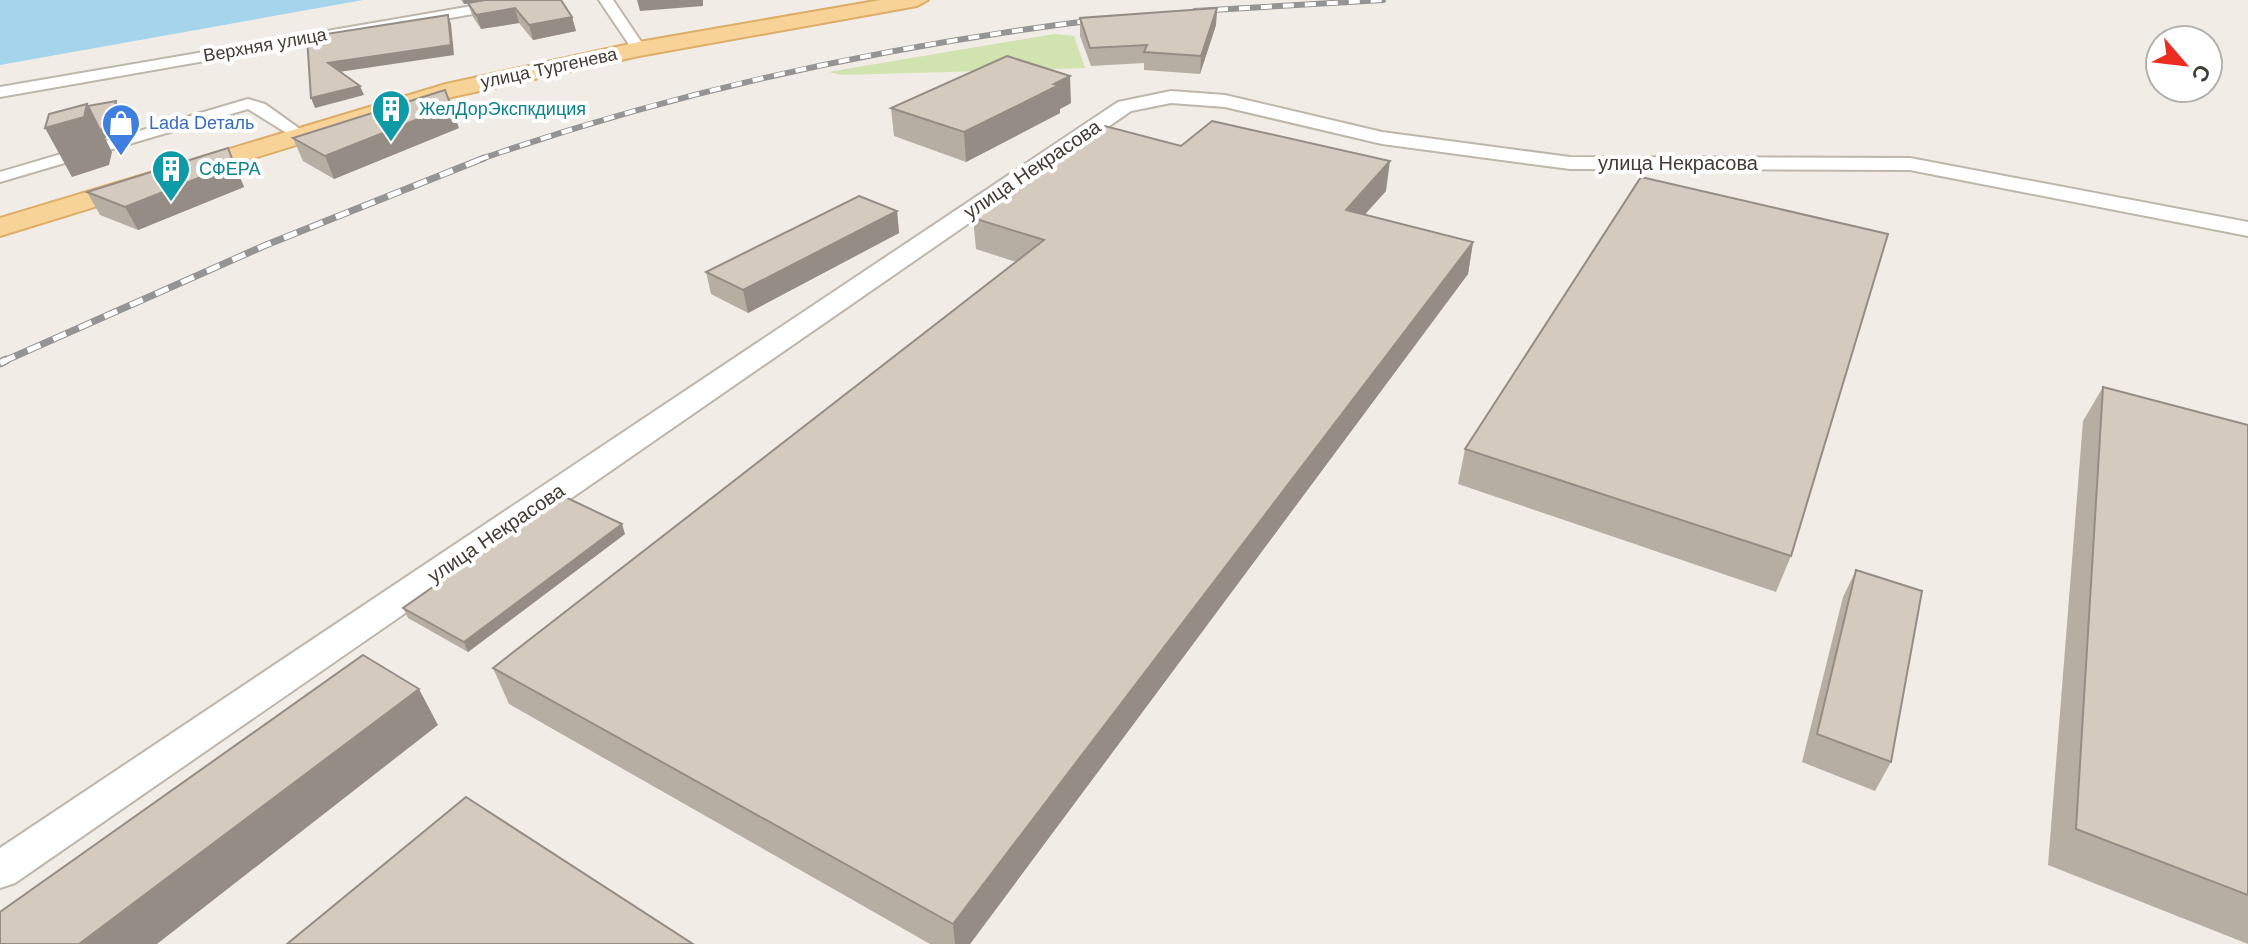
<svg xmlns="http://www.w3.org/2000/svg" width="2248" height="944" font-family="Arial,sans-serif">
<rect width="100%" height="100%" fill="#f1ece5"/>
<!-- green -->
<path fill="#d1e4b0" d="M1054,34L1074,36L1085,68L842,75L828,72Z"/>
<!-- water -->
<path fill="#a4d5eb" d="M0,0H363L0,65Z"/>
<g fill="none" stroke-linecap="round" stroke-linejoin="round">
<!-- minor casing -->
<g stroke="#bfb6ab" stroke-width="4">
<path id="minor" d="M507,0H537L530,4L0,97V87Z
M599,0H613L646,49L644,52H634Z
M248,99L265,104L307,134L299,139L293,137L248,109L0,182V172Z"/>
</g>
<!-- tertiary casing -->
<g stroke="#bfb6ab" stroke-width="4">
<path id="tertiary" d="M1171,91L1225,95L1382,132L1570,157L1910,158L2248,222V236L1910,170L1570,169L1382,144L1225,107L1171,103L1131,111L15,883L0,888V848L1118,102Z"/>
</g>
<!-- primary casing -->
<g stroke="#dcae68" stroke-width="4">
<path id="primary" d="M881,0H928L917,6L639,56L452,97L0,236V218L446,84L639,42Z"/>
</g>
<!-- minor -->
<use href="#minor" fill="#fff" fill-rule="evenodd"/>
<!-- tertiary -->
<use href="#tertiary" fill="#fff" fill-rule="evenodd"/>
<!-- primary -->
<use href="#primary" fill="#f8d397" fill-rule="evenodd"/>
<!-- rail-far2 casing -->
<g stroke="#949494" stroke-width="6">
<path id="rail-far2" d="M1195,11L1383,0
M478,160C682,89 890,45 1104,19"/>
</g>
<!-- rail-far1 casing -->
<g stroke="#949494" stroke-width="7">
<path id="rail-far1" d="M2,362L266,245L484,158"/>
</g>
<!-- rail casing -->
<g stroke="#949494" stroke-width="9">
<path id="rail" d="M0,363L6,360"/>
</g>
<!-- rail-far2 -->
<use href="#rail-far2" stroke="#fff" stroke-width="4" stroke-dasharray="11" stroke-linecap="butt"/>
<!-- rail-far1 -->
<use href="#rail-far1" stroke="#fff" stroke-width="5" stroke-dasharray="14" stroke-linecap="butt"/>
<!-- rail -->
<use href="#rail" stroke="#fff" stroke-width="6" stroke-dasharray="18" stroke-linecap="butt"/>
</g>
<!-- wall -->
<path fill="#b7aea3" d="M461,0H561L572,17L576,31L533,40L519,23L481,29L473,17L468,4H464Z
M1217,8L1216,25L1200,74L1144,70V63L1091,66L1080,36V18Z
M1071,103L1060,109V113L966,162L894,136L891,108Z
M459,128L334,179L303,161L293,138Z
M1181,146L1386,191L1365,214L1473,242L1468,274L970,944H930L509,704L493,668L1016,262L976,249L973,218Z
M228,148L244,187L138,230L100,215L87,192Z
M897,211L899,233L748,313L711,294L706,272Z
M2103,387L2248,425V944L2048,865L2083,421Z
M1465,449L1791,556L1776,592L1458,484Z
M625,534L468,652L408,618L403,608Z
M1856,570L1891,762L1875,791L1802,762L1843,597Z"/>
<!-- shaded-wall -->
<path fill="#958d85" d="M463,0H489L464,4Z
M637,0H703V6L640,11Z
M515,8L519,23L481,29L476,15Z
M1217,8L1216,25L1200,74L1201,56Z
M448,15L451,24L454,55L332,73L328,63Z
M572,17L576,31L533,40L529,25Z
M1070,76L1071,103L1060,109V113L966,162L964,132Z
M360,86L364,95L315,108L311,98Z
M116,101L120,109L115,135L105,138L112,152L109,165L72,177L45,128L87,104L100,130Z
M451,106L459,128L334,179L325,156Z
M228,148L244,187L138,230L125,207Z
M1390,161L1386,191L1342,240L1346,210Z
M897,211L899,233L748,313L743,290Z
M1473,242L1468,274L970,944H955L953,924Z
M622,524L625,534L468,652L464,642Z
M419,689L438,725L157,944H79Z"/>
<!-- building -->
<path fill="#d5cabe" stroke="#958d85" stroke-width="2" d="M485,0H561L572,17L529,25L515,8L476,15L468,3Z
M1217,8L1201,56L1144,52L1147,45L1090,48L1080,18Z
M448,15L451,45L328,63L360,86L311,98L307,37Z
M1007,56L1070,76L1054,84L1059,85L964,132L891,108Z
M445,90L451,106L325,156L293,138Z
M116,101L111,127L100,130L88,106Z
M87,104L84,117L45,128L49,114Z
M1212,121L1390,161L1346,210L1473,242L953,924L493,668L1044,240L973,218L1105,126L1181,146Z
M228,148L234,164L125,207L87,192Z
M1641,177L1888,234L1791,556L1465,449Z
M859,196L897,211L743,290L706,272Z
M2103,387L2248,425V895L2076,829Z
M563,496L622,524L464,642L403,608Z
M1856,570L1922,591L1891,762L1817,734Z
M363,655L419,689L79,944H0V912Z
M466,797L693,944H287Z"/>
<!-- icons -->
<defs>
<g id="building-pin" transform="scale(2)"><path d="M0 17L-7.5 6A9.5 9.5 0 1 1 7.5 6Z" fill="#0f9aa8" stroke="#fff"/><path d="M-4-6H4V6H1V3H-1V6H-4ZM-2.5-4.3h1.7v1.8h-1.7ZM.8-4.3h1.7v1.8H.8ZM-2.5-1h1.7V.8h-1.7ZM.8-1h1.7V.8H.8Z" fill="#fff"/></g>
<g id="shop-pin" transform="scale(2)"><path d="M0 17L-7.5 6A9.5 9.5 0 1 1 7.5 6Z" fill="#3f7fe0" stroke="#fff"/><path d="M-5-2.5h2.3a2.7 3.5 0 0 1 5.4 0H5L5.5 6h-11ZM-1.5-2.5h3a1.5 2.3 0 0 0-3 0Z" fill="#fff"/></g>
</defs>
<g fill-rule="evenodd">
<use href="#building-pin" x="391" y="109"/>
<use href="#shop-pin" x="121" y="123"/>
<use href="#building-pin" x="171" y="169"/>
</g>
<g text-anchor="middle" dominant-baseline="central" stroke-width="8" stroke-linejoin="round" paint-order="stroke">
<!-- far-street labels -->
<g font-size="18" fill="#433c35" stroke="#fff">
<text transform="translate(265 45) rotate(-10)">Верхняя улица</text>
<text transform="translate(549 68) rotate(-12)">улица Тургенева</text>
</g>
<!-- far-culture labels -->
<g font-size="18" fill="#0d838f" stroke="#fff" text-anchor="start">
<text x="419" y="109">ЖелДорЭкспкдиция</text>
<text x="199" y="169">СФЕРА</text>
</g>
<!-- far-shop labels -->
<g font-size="18" fill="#366cbe" stroke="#fff" text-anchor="start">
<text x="149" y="123">Lada Dеталь</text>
</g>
<!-- street labels -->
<g font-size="20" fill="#433c35" stroke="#fff">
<text x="1678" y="163">улица Некрасова</text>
<text transform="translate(1032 169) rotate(-34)">улица Некрасова</text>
<text transform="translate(496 533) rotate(-34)">улица Некрасова</text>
</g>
</g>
<!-- north arrow -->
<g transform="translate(2184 64) rotate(118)"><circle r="38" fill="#ffffff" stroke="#b4b1ae" stroke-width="2"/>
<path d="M0-6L14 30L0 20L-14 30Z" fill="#ed2c20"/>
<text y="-12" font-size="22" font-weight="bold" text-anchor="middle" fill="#433c35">С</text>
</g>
</svg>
